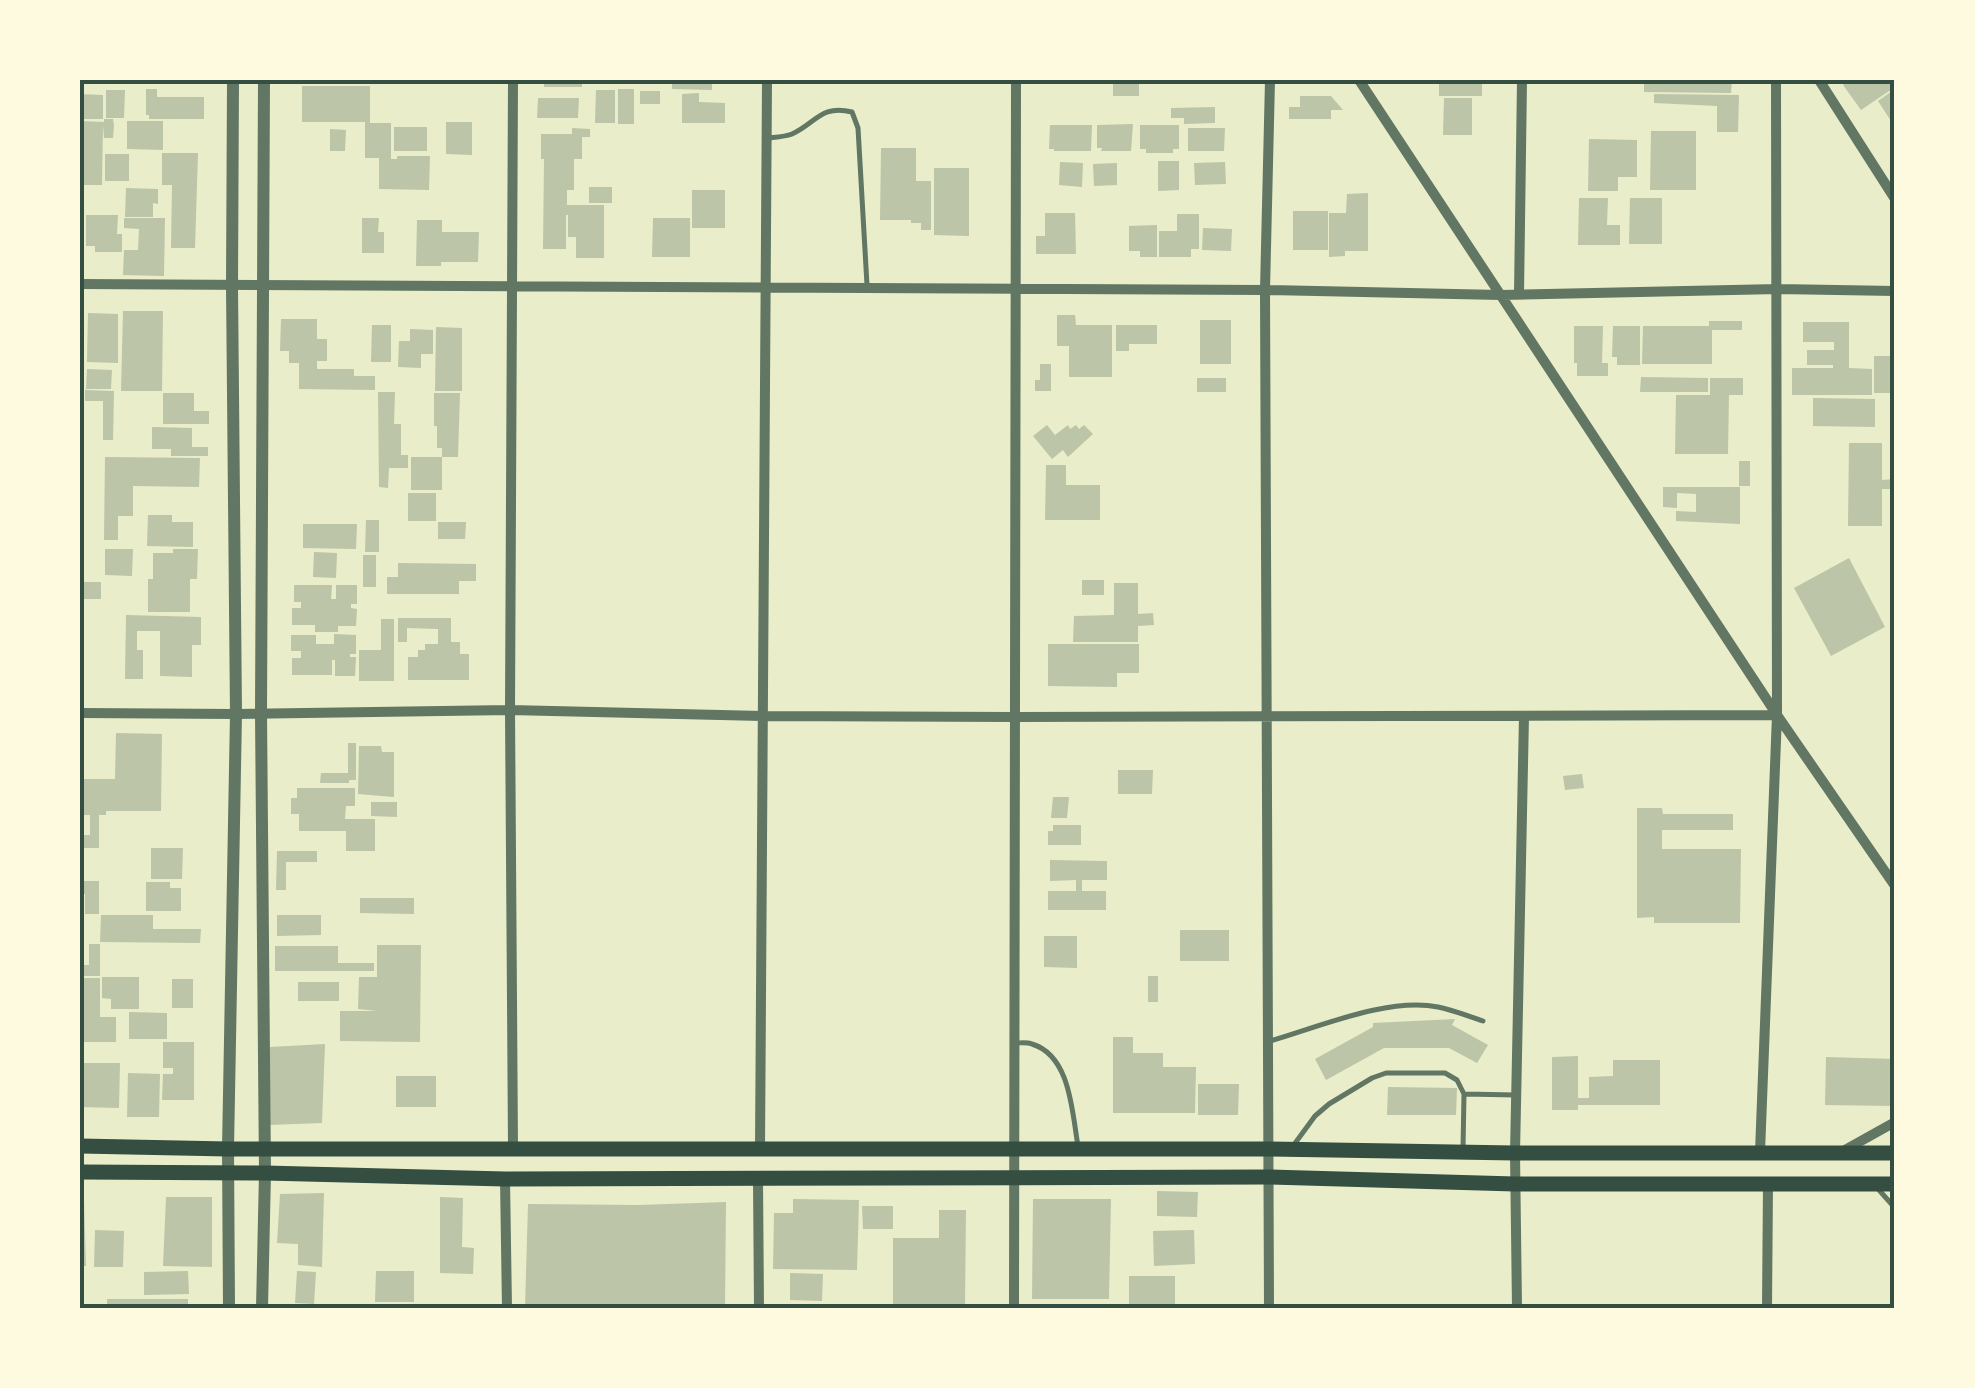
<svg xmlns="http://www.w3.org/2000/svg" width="1975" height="1388" font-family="Signika,sans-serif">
<rect width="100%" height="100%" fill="#e9edc9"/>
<!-- building -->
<path fill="#bcc5a7" d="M544,80H582V87H544Z
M672,80H712V90L672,89Z
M1113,80H1139V96H1113Z
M1439,80H1482V96H1439Z
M1644,80H1732L1731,93L1644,92Z
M1850,80H1895V87L1861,110L1843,85Z
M302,86H370V123H391V159H397V156H430L429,190L379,189V158H365V122H302Z
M146,89H157V97H204V119H149V115H146Z
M618,89H634V124H618Z
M1895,89V118L1891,121L1878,101Z
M106,90H125L124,118H106Z
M596,90H615V123H595Z
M640,91H660V104H640Z
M699,93V102L725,103V123H682V94Z
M80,94L103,95V119H80Z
M1654,94L1739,95L1738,132H1717V106L1654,103Z
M1300,96H1331L1343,110H1331V119H1289V107H1300Z
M538,98H579L578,118H537Z
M1444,98H1472V135H1443Z
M1215,107V123L1184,124V118H1171V108Z
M104,119H113L114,125L113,138H104L103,125L102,185H80V121L104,122Z
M127,121H163V150L127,149Z
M446,122H472V155L446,154Z
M1133,124L1131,151H1101L1102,148H1097V125Z
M1050,125H1092L1091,151H1054V149H1049Z
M1140,125H1179V149H1173V153H1146V149H1140Z
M394,127H427V151H394Z
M572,128L590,129V137H582V159H574V190H567V205H604V258H576V237H568V215H566V249H543L544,159H541V134H572Z
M1188,128H1225L1224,151H1188Z
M330,129L346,130L345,151H330Z
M1651,131H1696V190H1650Z
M1589,139L1637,140V177H1618V191H1588Z
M881,148H916V181H931V230H921V223H911V220H880Z
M162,153H198L195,248H171L172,185H162Z
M105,154H129V181H105Z
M1158,161H1179V190L1158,191Z
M1060,162L1083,163L1082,187L1059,185Z
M1225,162L1226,184L1195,185L1194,163Z
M1117,163V185L1094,186L1093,164Z
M934,168H969V236L934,235Z
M589,187H612V203H589Z
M126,188L158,189V204L153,203V217H125Z
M692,190H725V228H692Z
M1368,193V251H1345V256L1329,257V213H1346L1347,194Z
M1579,198H1608L1607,225H1620V245H1578Z
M1630,198H1662V244H1629Z
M1293,211H1328V250H1293Z
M1045,213H1075L1076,254H1036V236H1045Z
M1177,214H1199V249H1191V257H1159V231H1177Z
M86,215H118L117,234H122V252H95V246H86Z
M124,218H165L164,276L123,275L124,250H138L139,229L124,228Z
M362,218H379L378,232H384V253H362Z
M653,218H690V257H652Z
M417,220H442V232H479L478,262H441V266H416Z
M1157,225V257H1140V251H1129V226Z
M1203,228L1232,229L1231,251L1202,250Z
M123,311H163L162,391H121Z
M88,313L118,314V363L87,362Z
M1057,315H1075L1076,325H1112V377H1069V346H1057Z
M281,319H317V339H327V361H317V369H354V376H375V390L299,389V363H289V351H280Z
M1200,320H1231V364H1200Z
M1709,321H1742V330H1712V364H1642L1643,326H1709Z
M1803,322H1849V368L1872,369V395H1792V368H1833V365H1807V350H1834V342H1803Z
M372,325H391V362H371Z
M1116,325H1157V344H1129V351H1116Z
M1574,326H1603L1602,363H1608V376H1577V363H1574Z
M1613,326H1640V365H1617V357H1612Z
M436,327L462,328V391H435Z
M410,329L433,330V354H421V368L398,367L399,341H410Z
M1874,356H1895V393H1874Z
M1040,364H1051V391H1035V380H1040Z
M87,369L112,370L111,389H86Z
M1641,377L1708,378V392H1640Z
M1197,378H1226V392H1197Z
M1710,378H1743V395H1729L1728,454H1675L1676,395H1710Z
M85,390L114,391L113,440H103V401H85Z
M378,392H395L394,424H401V455H408V468H389L388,488L379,487Z
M163,393H194V411H209V424H163Z
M434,393H460L458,457H442V490H411V457H442V448H437V426H434Z
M1813,398L1875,399V427L1813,426Z
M1047,425L1055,435L1068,425L1070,429L1076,425L1079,429L1084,425L1093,434L1068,457L1063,450L1052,459L1033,436Z
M152,427L192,428V447H208V456H171V449H152Z
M1849,443H1882V480L1895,479V489H1882V526H1848Z
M105,457L200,458L199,487L133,486V516H118V540H104Z
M1739,461H1750V486H1739Z
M1046,465H1066V485H1100V520H1045Z
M1663,487H1740V524L1676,521V511L1696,512V494L1677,493V508L1663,507Z
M408,493H436V521H408Z
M148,515H172V522H193V547L147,546Z
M366,520H379V552H365Z
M438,522H466L465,539H438Z
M303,524H357L356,549L303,548Z
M105,549H133L132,576L105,575Z
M173,549H198L197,579H190V612H148V579H153V553H173Z
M314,552L337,553L336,578L313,577Z
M363,555H376V587H363Z
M1849,558L1885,627L1831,656L1794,588Z
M398,563L476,564V581H459V594H387V577H398Z
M1082,580H1104V595H1082Z
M80,582H101V599H80Z
M1114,583H1138V614L1153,613L1154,625L1138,626V642H1073L1074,616L1114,615Z
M294,585H332L331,599H336V585H357V604H351V608L357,609L356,626H338V632H315V625H292V608H301V602H294Z
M126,615L201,617V645H192V677L160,676V631H137V650H143V679H125Z
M398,618H451V642H460V654H469V680H408V657H418V650H425V644H438V629L407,628V642H398Z
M381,619H394V681H359V650H381Z
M334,634L356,635V654H350V657H356L355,676H335V660H332V675H292V658H301V651H291V635H316V644H334Z
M1048,644H1139V673H1117V687L1048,686Z
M116,733L162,734L161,811H106V815H99V848H80V835H90V815H84V810H80V779H115Z
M348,743H356V780H349V783H320L321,773H348Z
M359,746H381L382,752H394V797L358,794Z
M1118,770H1153L1152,794H1118Z
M1582,774L1584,788L1565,790L1563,776Z
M297,788H355V806H346L345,819H375V851H346V831H299V814H291V798H297Z
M1053,797H1069L1067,818H1051Z
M371,802H397V817L371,816Z
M1637,808H1662L1663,814H1733V830H1662V849H1741L1740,923H1654V917L1637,918Z
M1053,825H1081V845H1048V831H1053Z
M151,848H183L182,879H151Z
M277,851H317V862H286V890H276Z
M1050,860L1107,861V880H1082V891H1106V910H1048V891H1076V880L1050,881Z
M80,881H99V914H85V894H80Z
M146,882H170V888H181V911H146Z
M360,898H414V914L360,913Z
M101,915H153V929H201L200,943L100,942Z
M277,915H321V935L277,936Z
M1180,930H1229V961H1180Z
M1044,936H1077V968L1044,967Z
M89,944H100V976H80V965H89Z
M377,945H421L420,1042L340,1041V1011H377L358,1009L359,977H377Z
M275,946H338V963H374V971H275Z
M1148,976H1158V1002H1148Z
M102,977H139V1009H111V999L102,998Z
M80,978H100V1017H116V1042H81Z
M172,979H193V1008H172Z
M298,982H339V1001H298Z
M129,1012L167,1013V1039H129Z
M1455,1019L1452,1025L1488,1045L1477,1063L1449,1048H1384L1326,1080L1315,1059L1373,1027V1023Z
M1113,1037H1133V1053H1163V1067H1196L1195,1113H1113Z
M163,1042H194V1100H162L163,1074H173V1068H163Z
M325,1044L322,1123L269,1125L270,1047Z
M1578,1056V1098H1589V1077L1613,1076V1060H1660V1105H1578V1110H1552V1057Z
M1826,1057L1895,1059V1106L1825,1105Z
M80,1063H120L119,1108L80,1107Z
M128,1073L160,1074L159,1117H127Z
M396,1076H436V1107H396Z
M1198,1084H1239L1238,1115H1198Z
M1388,1087L1457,1088L1456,1115H1387Z
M1157,1191L1198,1192L1197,1217L1157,1216Z
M324,1193L322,1267L298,1265V1244L277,1243L280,1194Z
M166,1197H212V1267L163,1266Z
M440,1197L463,1198L462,1247L474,1248L473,1274L440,1273Z
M793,1199L859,1200L857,1270L773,1269L774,1213H793Z
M1033,1199H1111L1109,1299H1032Z
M80,1200H84L86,1266H80Z
M726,1202L725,1308H525L528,1204L639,1205Z
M862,1206H893V1229H863Z
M939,1210H966L965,1306H893V1238H939Z
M95,1230L124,1231L123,1267H94Z
M1194,1230L1195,1264L1154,1266L1153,1231Z
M188,1271L189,1294L144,1295V1272Z
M297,1271L316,1272L314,1304L295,1303Z
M376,1271H414V1302H375Z
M790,1273L823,1274L822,1301L790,1300Z
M1129,1276H1175V1306H1129Z
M107,1299H188V1308H107Z"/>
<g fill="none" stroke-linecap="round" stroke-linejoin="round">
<!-- service -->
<path stroke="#617663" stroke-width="5" d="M767,138C776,137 784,137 792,134C816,123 821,104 852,112L858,128L867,285
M1270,1041C1319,1027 1388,997 1438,1007C1453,1010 1468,1016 1483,1021
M1015,1043C1021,1043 1027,1042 1032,1044C1071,1056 1072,1113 1078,1146
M1464,1094L1516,1095
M1293,1146L1315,1116L1329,1104L1372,1078L1386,1073H1445L1457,1080L1464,1094L1463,1149
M1879,1190L1895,1208"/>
<!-- minor -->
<path stroke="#617663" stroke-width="10" d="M1359,80L1777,715L1895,886
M1819,80L1895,199
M80,284L1265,290L1501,295L1778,289L1895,291
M1519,294L1522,80
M80,713L236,714L510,710L762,716L1016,717L1777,715
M513,1148L510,710L513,80
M760,1149L767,80
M1843,1151L1895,1122
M1760,1152L1777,715L1776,80
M505,1179L507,1308
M758,1179L759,1308
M1014,1308L1016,80
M1269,1308L1265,290L1270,80
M1517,1308L1515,1153L1524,716
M1767,1308L1768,1184"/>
<!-- tertiary -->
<path stroke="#617663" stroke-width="12" d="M229,1308L228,1149L236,714L232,286L233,80
M262,1308L265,1173L261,713L264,80"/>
<!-- primary -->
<path stroke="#344e41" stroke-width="15" d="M80,1146L228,1149H1267L1515,1153H1895
M80,1172L265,1173L505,1179L1268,1177L1515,1184H1895"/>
</g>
<!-- border -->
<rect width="1975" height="1388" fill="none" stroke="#fefae0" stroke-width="165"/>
<rect x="82" y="82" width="1810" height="1224" fill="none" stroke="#344e41" stroke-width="4"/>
</svg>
